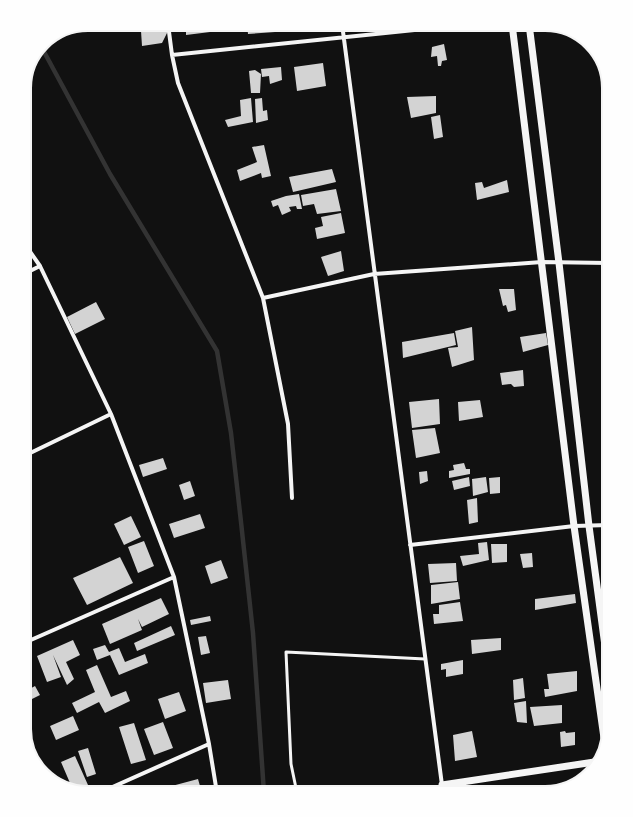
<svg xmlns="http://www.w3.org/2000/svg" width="633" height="817" font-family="Figtree,sans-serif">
<rect width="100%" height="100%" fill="#111"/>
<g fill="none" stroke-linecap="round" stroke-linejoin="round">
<!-- stream -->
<path stroke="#333" stroke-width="4.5" d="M42,48L110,174L217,351L231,433L241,522L253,633L264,793"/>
</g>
<!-- building -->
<path fill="#d3d3d3" d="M189,24H199V25L189,26Z
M247,24H275V32L248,34Z
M297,24H313V25L297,27Z
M214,25L210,32L186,35V28Z
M165,27L168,31L162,43L142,46L141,31Z
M444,44L447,60L442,61L441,66H438L437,56L431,57L432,47Z
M323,63L326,86L297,91L294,67Z
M281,67L282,80L270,84L269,76L262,77L261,69Z
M255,70L261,74L260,93H251L249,71Z
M436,96V113L411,118L407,97Z
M251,98L253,122L228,127L225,120L241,116L240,100Z
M262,98L263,111L267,110L268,120L256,123L255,99Z
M440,115L443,137L434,139L431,117Z
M264,145L271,176L262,178L261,173L240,181L237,170L257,162L252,147Z
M332,169L336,182L293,192L289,177Z
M507,180L509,192L477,200L475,183L482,182L484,188Z
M336,189L341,211L317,214L314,204L303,206L301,195Z
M299,194L302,209H297L296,206L289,207L291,211L282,215L278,205L273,207L271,201L286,196Z
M341,213L345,233L317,239L315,228L323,226L321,217Z
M341,251L344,271L328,276L321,257Z
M499,289H514L516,310L508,312L506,305L503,306Z
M96,302L105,319L75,334L67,317Z
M472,327L474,360L452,367L448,348L458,347L455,331Z
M454,333L456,345L403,358L402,342Z
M546,333L548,345L523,352L520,337Z
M523,370L524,386L514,387L511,384L502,385L500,373Z
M439,399L440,424L412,428L409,402Z
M480,400L483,417L459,421L458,402Z
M435,428L440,453L416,458L412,430Z
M163,458L167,469L143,477L139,465Z
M464,463L466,469H470V474L449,478V471L454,470L453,465Z
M427,471L428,481L420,484L419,472Z
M469,477L470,486L454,490L452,481Z
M486,477L488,492L473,496L472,479Z
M500,477V493L490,494L489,478Z
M190,481L195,496L184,500L179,485Z
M477,498L478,522L469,524L467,500Z
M200,514L205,528L174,538L169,524Z
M131,516L141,537L124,545L114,524Z
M144,541L154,566L138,573L128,547Z
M487,542L489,560L463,566L460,556L479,554L478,543Z
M491,544H507V562L492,563Z
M532,553L533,567L523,568L520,554Z
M120,557L133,583L87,605L73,578Z
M221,560L228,578L211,584L205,566Z
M456,563L457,581L430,583L428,564Z
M458,582L460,599L431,604V585Z
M575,594L576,603L535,610V599Z
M161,598L169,614L142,627L138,619L142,630L110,644L102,624Z
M460,602L463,621L434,624L433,614H439V605Z
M210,616L211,621L191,625L190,620Z
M171,626L175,635L137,651L134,643Z
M206,636L210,653L201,655L198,637Z
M501,638V650L472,654L471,640Z
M73,640L80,655L66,662L74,679L67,685L53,655L61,677L47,682L37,656Z
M105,645L109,652L119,648L125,662L145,654L148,663L119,675L110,655L97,660L93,649Z
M463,660V674L446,677V669L441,670V664Z
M97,665L111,697L126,691L130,701L105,713L99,702L77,713L72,703L95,692L86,670Z
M577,671V691L545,697L544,689H549L547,674Z
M523,678L525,698L514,700L513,680Z
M228,680L231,699L206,703L203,683Z
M35,686L40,695L24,703V692Z
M179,692L186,711L165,719L158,699Z
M526,701L527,723L517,722L514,703Z
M562,705V723L534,726L530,707Z
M73,716L79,730L56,740L50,726Z
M163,722L173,748L154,755L144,729Z
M134,723L146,760L131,764L119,727Z
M472,731L477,757L455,761L453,735Z
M565,731L566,733L575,732V745L561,747L560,732Z
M88,748L96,774L87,777L78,751Z
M75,756L88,785L76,791L73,790L61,762Z
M198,779L202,793H172L168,787L170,793H161L168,787Z"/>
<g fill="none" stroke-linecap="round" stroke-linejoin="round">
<!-- service -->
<path stroke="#f5f5f5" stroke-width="3" d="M297,793L291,764L286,652L425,659"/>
<!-- minor -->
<path stroke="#f5f5f5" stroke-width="4" d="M168,24L172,55L178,83L263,298L288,424L292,498
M342,24L442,785
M172,55L473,24
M24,243L40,266L111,414L174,577L209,744L217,793
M24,274L40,266
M263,298L374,274L542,262L609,263
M24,456L111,414
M410,545L574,526L609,525
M24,643L174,577
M99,793L209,744"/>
<!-- tertiary -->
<path stroke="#f5f5f5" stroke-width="7" d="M512,24L574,526L605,745
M529,24L559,263L589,526L609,676
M443,793L442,785L601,761"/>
</g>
<!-- crop -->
<path d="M0 0H633V817H0ZM88 31H545A57 57 0 0 1 602 88V729A57 57 0 0 1 545 786H88A57 57 0 0 1 31 729V88A57 57 0 0 1 88 31Z" fill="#fefefe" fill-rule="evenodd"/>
<path fill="none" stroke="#f5f5f5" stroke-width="2" d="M88 31H545A57 57 0 0 1 602 88V729A57 57 0 0 1 545 786H88A57 57 0 0 1 31 729V88A57 57 0 0 1 88 31Z"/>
</svg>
